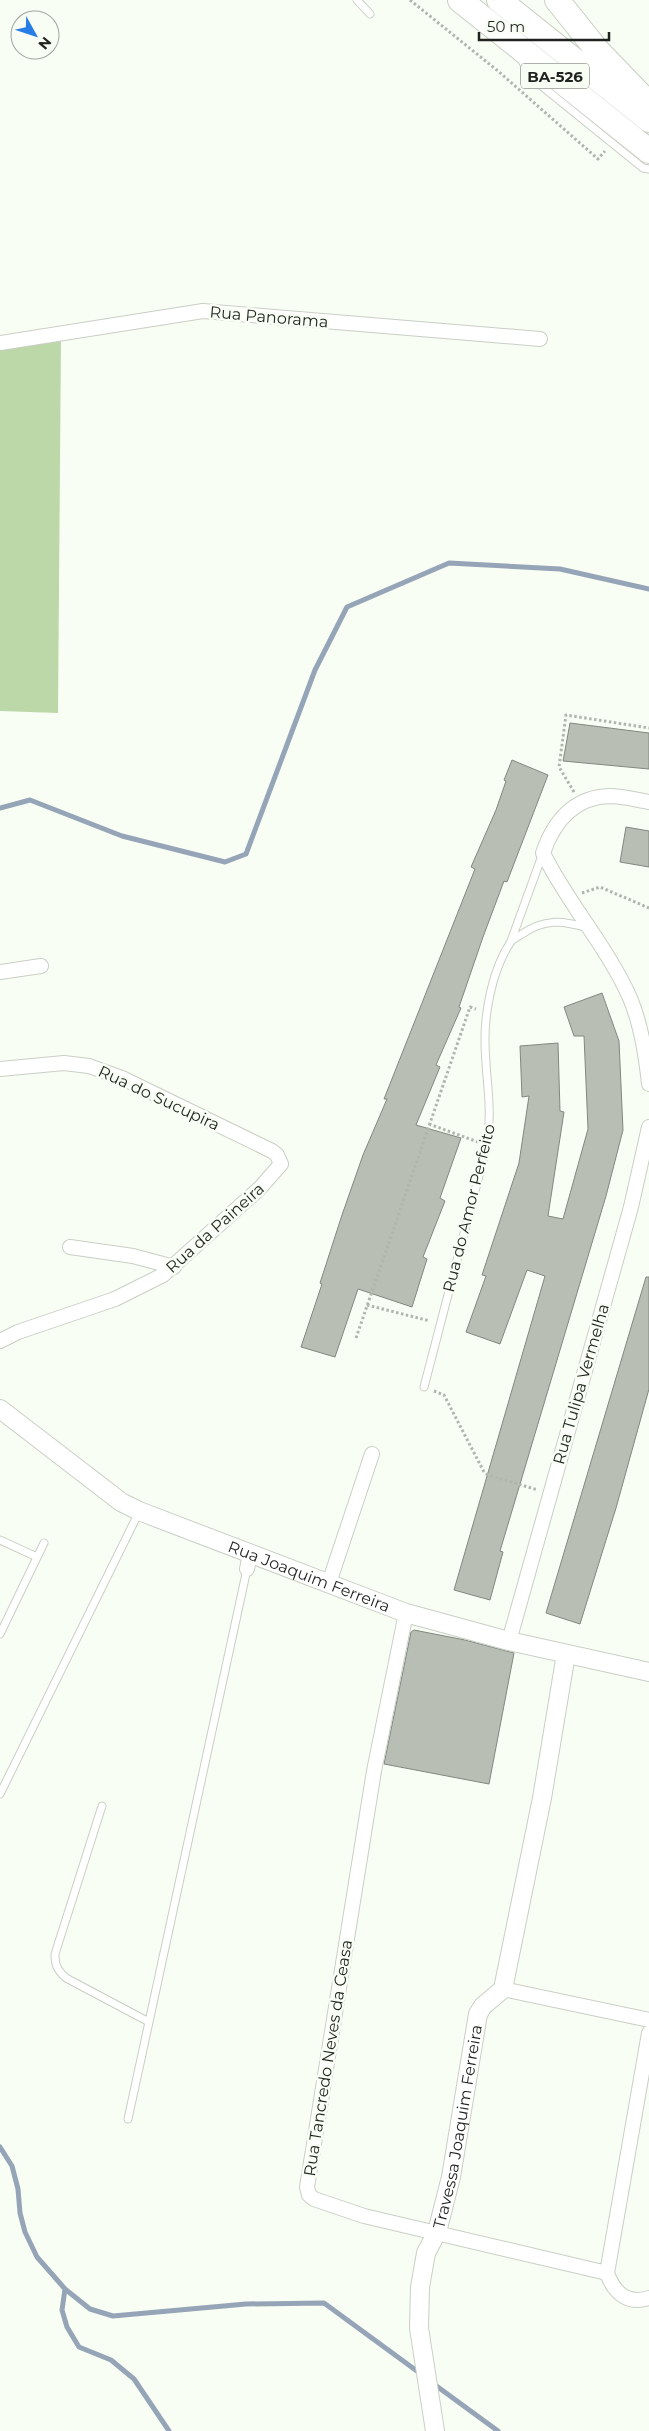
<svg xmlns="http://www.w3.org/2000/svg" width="649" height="2431" font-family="Montserrat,sans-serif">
<rect width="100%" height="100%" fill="#f8fef4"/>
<!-- green -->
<path fill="#bdd8a8" d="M61,336L58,713L0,711V349Z"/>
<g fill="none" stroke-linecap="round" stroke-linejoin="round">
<!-- stream -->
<path stroke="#95a5b7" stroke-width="5" d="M0,808L30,800L122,836L225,862L246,854L315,670L347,607L449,563L560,569L649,589
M0,2147L12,2166L18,2189L20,2213L25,2232L37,2257L65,2289L90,2309L113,2316L246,2304L324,2303L421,2374
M65,2289L62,2310L67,2327L79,2347L111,2360L134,2379L169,2431
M431,2382L498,2431"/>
</g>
<!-- building -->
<path fill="#b8beb4" stroke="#82887f" d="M570,723L649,733V769L563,761Z
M512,760L548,775L507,882L504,881L483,937L459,1007L461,1008L436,1065L440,1067L416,1125L461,1138L440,1198L445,1201L423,1257L427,1259L412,1307L358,1289L335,1357L301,1347L322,1284L320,1283L342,1215L363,1155L387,1099H384L475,869L471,867L496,810L506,781L504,780Z
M626,827L649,831V867L620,862Z
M602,993L619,1041L623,1130L606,1196L500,1551L503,1552L490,1600L454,1590L545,1276L527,1270L500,1344L466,1332L486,1276L482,1275L519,1163L529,1096L522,1097L520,1046L558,1043L560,1111L564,1112L548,1216L563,1219L588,1129L584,1036H574L564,1007Z
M646,1277H649V1389L616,1508L580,1624L546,1613Z
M414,1630L465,1640L514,1653L489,1784L384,1764L411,1632Z"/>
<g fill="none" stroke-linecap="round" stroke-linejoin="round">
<!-- service casing -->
<g stroke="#c9cfc5" stroke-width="9">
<path id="service" d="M357,0L370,14
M522,61L533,79L643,168L649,169
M511,941L543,853
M424,1387L487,1145C493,1105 485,1077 485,1039C485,1009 493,969 510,943C512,939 518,937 522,934C544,919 562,920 587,928
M0,1540L37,1557
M0,1634L44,1543
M0,1794L139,1512
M102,1806L55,1954C55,1965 57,1970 66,1978L149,2022
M128,2119L247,1569"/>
</g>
<!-- minor casing -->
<g stroke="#c9cfc5" stroke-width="16">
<path id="minor" d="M0,343L203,311L540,339
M649,802C637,800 622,796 610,796C574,797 554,821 543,853C568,904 607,946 630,998C641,1024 646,1055 649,1084
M0,972L41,966
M0,1069L64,1063L89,1066L122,1078L272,1151L277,1155L281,1164L260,1188L163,1275L115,1299L18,1332L0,1341
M70,1247L133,1256L174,1267
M247,1569L250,1554
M329,1583L372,1454
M406,1613L374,1771L307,2187L309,2195L314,2199L364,2216L607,2273
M509,1641L631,1207L649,1127
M503,1989L649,2020
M649,2033L607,2273C614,2293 628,2305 649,2298"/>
</g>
<!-- tertiary casing -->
<g stroke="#c9cfc5" stroke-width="20">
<g id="tertiary">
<path id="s1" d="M0,1409L121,1502L139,1511L406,1613L509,1641L649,1672"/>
<path id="s2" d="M435,2431L419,2328L420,2287L426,2253L437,2232L451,2177L478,2014L483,2006L503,1989L542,1798L566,1654"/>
</g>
</g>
<!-- trunk casing -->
<g stroke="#c9cfc5" stroke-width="26">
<path id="trunk" d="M460,0L649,151
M499,0L649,120
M557,0L597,50L648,103"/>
</g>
<!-- path -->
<path stroke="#b0b5ad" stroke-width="3" stroke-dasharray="2.5 2.5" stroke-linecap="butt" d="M410,0L498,71L598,159L605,151
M574,792L559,767L566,715L649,728
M582,893L600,887L649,908
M429,1124L478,1142
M367,1305L430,1321
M356,1338L470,1007L476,1009
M434,1391L444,1395L484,1472L488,1475L538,1490"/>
<!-- service -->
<use href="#service" stroke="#fff" stroke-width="7"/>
<!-- minor -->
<use href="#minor" stroke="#fff" stroke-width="14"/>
<!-- tertiary -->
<use href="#tertiary" stroke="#fff" stroke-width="18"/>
<!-- trunk -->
<use href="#trunk" stroke="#fff" stroke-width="24"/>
</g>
<g text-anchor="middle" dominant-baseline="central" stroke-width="5" stroke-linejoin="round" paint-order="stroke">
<!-- shield labels -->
<rect fill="#f8fef4" stroke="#60645e" stroke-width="1" x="521" y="63.5" width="68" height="25" rx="4"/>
<g font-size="15" font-weight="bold" fill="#1f221e">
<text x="555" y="76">BA-526</text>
</g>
<!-- street labels -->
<g font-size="16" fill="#1f221e" stroke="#f8fef4">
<text transform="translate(269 317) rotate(5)">Rua Panorama</text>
<text transform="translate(159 1098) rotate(25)">Rua do Sucupira</text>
<text transform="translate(469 1208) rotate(-76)">Rua do Amor Perfeito</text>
<text transform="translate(215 1228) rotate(-42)">Rua da Paineira</text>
<text transform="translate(581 1384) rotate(-74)">Rua Tulipa Vermelha</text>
<text stroke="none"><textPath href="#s1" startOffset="355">Rua Joaquim Ferreira</textPath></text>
<text transform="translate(328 2058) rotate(-81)">Rua Tancredo Neves da Ceasa</text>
<text stroke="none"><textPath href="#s2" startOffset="311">Travessa Joaquim Ferreira</textPath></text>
</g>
</g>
<!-- north arrow -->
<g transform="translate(35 35) rotate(130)"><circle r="24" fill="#f8fef4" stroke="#a1a69e"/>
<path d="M0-4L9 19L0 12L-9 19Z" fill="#277de8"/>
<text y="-8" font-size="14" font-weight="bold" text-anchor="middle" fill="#1f221e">N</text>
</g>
<!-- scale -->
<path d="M479 32v8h130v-8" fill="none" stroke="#1f221e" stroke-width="2.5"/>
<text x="487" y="32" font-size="15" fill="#1f221e" stroke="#f8fef4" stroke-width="4" paint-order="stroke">50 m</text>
</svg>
